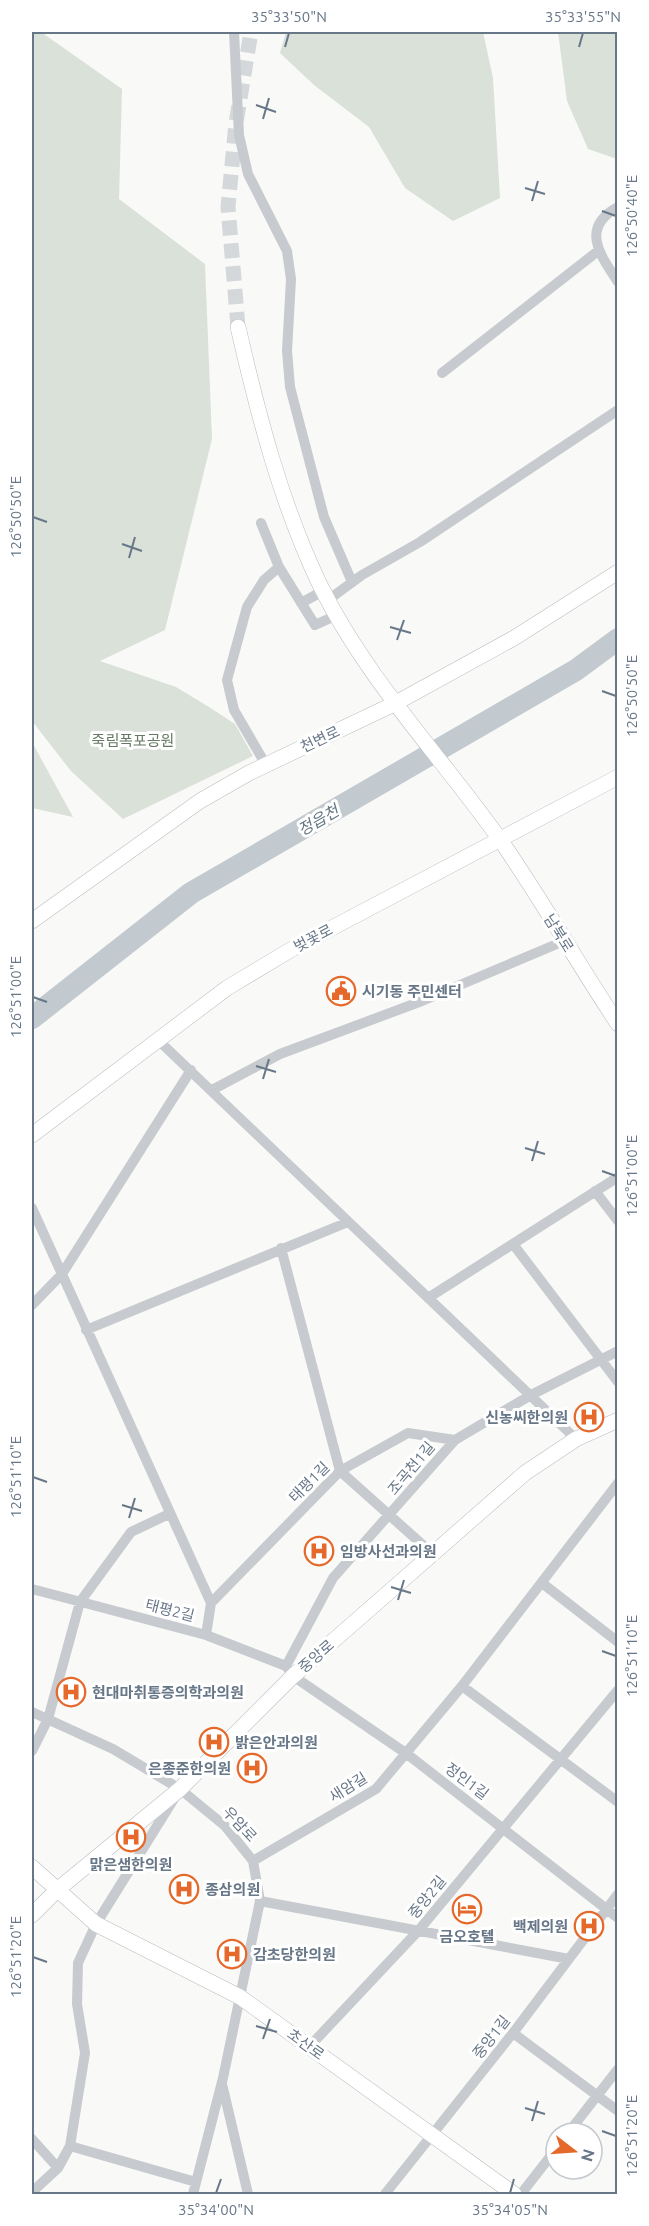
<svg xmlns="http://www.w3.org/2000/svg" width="649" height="2226" font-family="Ubuntu,'Noto Sans KR',sans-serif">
<rect width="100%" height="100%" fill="#f9f9f7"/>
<!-- green -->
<path fill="#dae1d8" d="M32,32H41L122,89L119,199L205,264L212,439L165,630L100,661L176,687L209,707L235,724L253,756L123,819L71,771L32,721Z
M286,32H483L493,78L500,198L453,221L405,188L369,127L314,85L280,53Z
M558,32H617V159L588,149L567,101Z
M32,742L73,817L32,808Z"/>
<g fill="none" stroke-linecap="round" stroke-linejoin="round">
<!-- river -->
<path stroke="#c2cad0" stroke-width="22" d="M32,1018L191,893L576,670L618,639"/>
<!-- secondary-tunnel -->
<path stroke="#d5d8db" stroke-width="15" stroke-dasharray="15 8" stroke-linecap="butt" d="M238,327L228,207L236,123L251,32"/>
<!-- secondary casing -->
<g stroke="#b9bec3" stroke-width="16">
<path id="secondary" d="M238,327C258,414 281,504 320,585C367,680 440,755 501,841C542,900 578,964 618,1024
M32,921L200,801L249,773L394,704L514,638L618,572
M32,1135L227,988L292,949L618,777
M32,1867L96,1924L240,1997L514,2194
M32,1915L57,1890L180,1789L293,1676L525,1473L576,1439L618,1420"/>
</g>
<!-- street -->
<path stroke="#c7cace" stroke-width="10" d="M234,32L239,135L248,174L287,251L291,279L287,351L290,387L324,517L352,582
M618,207C579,228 601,256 618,282
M442,373L598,251
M261,523L279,567
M328,600L362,575L420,542L618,410
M301,603L323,591
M266,765L234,710L227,680L247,607L264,580L279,567L315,625L337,615
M158,1040L576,1439
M212,1090L280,1054L422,1001L564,941
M595,1191L618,1221
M32,1208L211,1603L206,1635
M513,1244L618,1382
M281,1248L340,1471L434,1555
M428,1298L618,1177
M32,1305L62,1274L191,1070
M86,1330L348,1222
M542,1583L618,1642
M32,1589L206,1635L286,1666L293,1676L407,1754L618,1918
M211,1603L340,1471L408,1433L455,1440
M286,1666L333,1578L455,1440L531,1395L618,1351
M462,1686L618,1802
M32,1712L113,1749L180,1789L225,1826L253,1861L260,1901L223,2078L193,2194
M32,1751L48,1719L80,1602L131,1532L169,1514
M253,1861L376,1789L462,1686L618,1483
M260,1901L569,1959
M513,2033L618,2111
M309,2047L419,1930L618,1690
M222,2084L248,2194
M568,2133L618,2069
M32,2139L58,2168
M70,2146L196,2182
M32,2192L58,2168L70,2146L85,2053L77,2004L78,1963L96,1924L175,1797
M385,2194L513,2033L618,1894
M521,2194L556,2149"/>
<!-- secondary -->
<use href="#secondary" stroke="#fff" stroke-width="15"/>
</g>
<!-- ticks -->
<path fill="none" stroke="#687788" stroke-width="2" d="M285,47L289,33M579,47L583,33M256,105L276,112M263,119L269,98M525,188L545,194M532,201L538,181M602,211L616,216M33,517L47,522M122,544L142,551M129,558L135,537M390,627L411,633M397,640L404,620M602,691L616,696M33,997L47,1002M256,1066L276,1072M263,1079L269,1059M525,1148L545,1154M532,1161L538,1141M602,1171L616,1176M33,1477L47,1482M122,1505L142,1511M129,1518L135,1498M391,1587L411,1593M398,1600L404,1580M602,1651L616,1656M33,1957L47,1962M256,2026L277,2032M263,2039L270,2019M525,2108L545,2114M532,2121L538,2101M602,2131L616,2136M216,2193L221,2179M510,2193L514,2179"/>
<!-- icons -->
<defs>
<g id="civic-ring" transform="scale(1.5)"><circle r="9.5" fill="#fff" stroke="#e5692b" stroke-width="1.5"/><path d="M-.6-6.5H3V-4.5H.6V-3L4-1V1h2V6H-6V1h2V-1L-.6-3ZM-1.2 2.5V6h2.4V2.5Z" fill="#e5692b"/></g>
<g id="hospital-ring" transform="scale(1.5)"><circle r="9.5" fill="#fff" stroke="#e5692b" stroke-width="1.5"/><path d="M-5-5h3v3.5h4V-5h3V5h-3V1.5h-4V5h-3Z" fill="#e5692b"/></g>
<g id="hotel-ring" transform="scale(1.5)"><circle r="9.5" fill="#fff" stroke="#e5692b" stroke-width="1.5"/><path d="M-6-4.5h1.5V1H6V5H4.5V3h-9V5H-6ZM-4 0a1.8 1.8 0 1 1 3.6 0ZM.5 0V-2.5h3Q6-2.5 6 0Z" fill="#e5692b"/></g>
</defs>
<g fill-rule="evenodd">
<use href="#civic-ring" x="341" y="991"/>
<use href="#hospital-ring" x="589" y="1417"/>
<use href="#hospital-ring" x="319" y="1551"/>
<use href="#hospital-ring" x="71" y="1692"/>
<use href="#hospital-ring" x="214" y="1742"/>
<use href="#hospital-ring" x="252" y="1768"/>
<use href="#hospital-ring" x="131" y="1837"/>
<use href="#hospital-ring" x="184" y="1889"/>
<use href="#hotel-ring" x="467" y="1909"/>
<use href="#hospital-ring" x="589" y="1926"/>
<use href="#hospital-ring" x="232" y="1954"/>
</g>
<g text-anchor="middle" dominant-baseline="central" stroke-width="6" stroke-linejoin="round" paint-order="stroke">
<!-- street labels -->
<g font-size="15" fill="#687788" stroke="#fff">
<text transform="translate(320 739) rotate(-25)">천변로</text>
<text transform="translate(559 933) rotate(58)">남북로</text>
<text transform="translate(313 938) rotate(-28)">벚꽃로</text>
<text transform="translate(411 1468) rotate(-50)">조곡천1길</text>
<text transform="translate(309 1482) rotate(-45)">태평1길</text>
<text transform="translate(170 1610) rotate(14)">태평2길</text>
<text transform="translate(316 1656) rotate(-41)">중앙로</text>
<text transform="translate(467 1781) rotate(37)">정인1길</text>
<text transform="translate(348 1787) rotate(-32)">새암길</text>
<text transform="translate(240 1824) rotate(47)">우암로</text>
<text transform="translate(427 1897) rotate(-51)">중앙2길</text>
<text transform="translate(491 2037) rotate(-52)">중앙1길</text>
<text transform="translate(306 2044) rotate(36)">초산로</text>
</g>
<!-- park labels -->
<g font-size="15" fill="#667a63" stroke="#fff">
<text x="133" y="740">죽림폭포공원</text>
</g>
<!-- poi labels -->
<g font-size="15" font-weight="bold" fill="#687788" stroke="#fff" text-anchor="start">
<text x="362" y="991">시기동 주민센터</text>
<text x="568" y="1417" text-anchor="end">신농씨한의원</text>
<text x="340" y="1551">임방사선과의원</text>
<text x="92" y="1692">현대마취통증의학과의원</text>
<text x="235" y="1742">밝은안과의원</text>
<text x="231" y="1768" text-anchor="end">은종준한의원</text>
<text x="131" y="1864" text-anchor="middle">맑은샘한의원</text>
<text x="205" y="1889">종삼의원</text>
<text x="568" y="1926" text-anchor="end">백제의원</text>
<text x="467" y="1936" text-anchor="middle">금오호텔</text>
<text x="253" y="1954">감초당한의원</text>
</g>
<!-- water labels -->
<g font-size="16" font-style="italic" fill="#647783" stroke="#fff">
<text transform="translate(318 820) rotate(-30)">정읍천</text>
</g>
</g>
<!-- border -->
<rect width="649" height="2226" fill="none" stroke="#ffffff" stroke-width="66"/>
<!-- north arrow -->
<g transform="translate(574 2151) rotate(107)"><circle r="28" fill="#ffffff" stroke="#c3c9cf" stroke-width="1.5"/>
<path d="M0-4.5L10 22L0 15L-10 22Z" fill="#e5692b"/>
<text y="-9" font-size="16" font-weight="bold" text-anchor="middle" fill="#687788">N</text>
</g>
<rect x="33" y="33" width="583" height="2160" fill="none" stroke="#687788" stroke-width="2"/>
<g font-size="15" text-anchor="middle" fill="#687788">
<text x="289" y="22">35°33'50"N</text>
<text x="583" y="22">35°33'55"N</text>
<text transform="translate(632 216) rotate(-90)" y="5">126°50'40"E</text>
<text transform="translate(16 517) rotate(-90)" y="5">126°50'50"E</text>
<text transform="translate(632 696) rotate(-90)" y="5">126°50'50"E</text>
<text transform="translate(16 997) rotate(-90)" y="5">126°51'00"E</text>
<text transform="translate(632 1176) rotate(-90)" y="5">126°51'00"E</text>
<text transform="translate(16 1477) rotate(-90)" y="5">126°51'10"E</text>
<text transform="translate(632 1656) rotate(-90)" y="5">126°51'10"E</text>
<text transform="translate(16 1957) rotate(-90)" y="5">126°51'20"E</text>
<text transform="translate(632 2136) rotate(-90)" y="5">126°51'20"E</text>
<text x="216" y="2215">35°34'00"N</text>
<text x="510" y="2215">35°34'05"N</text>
</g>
</svg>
